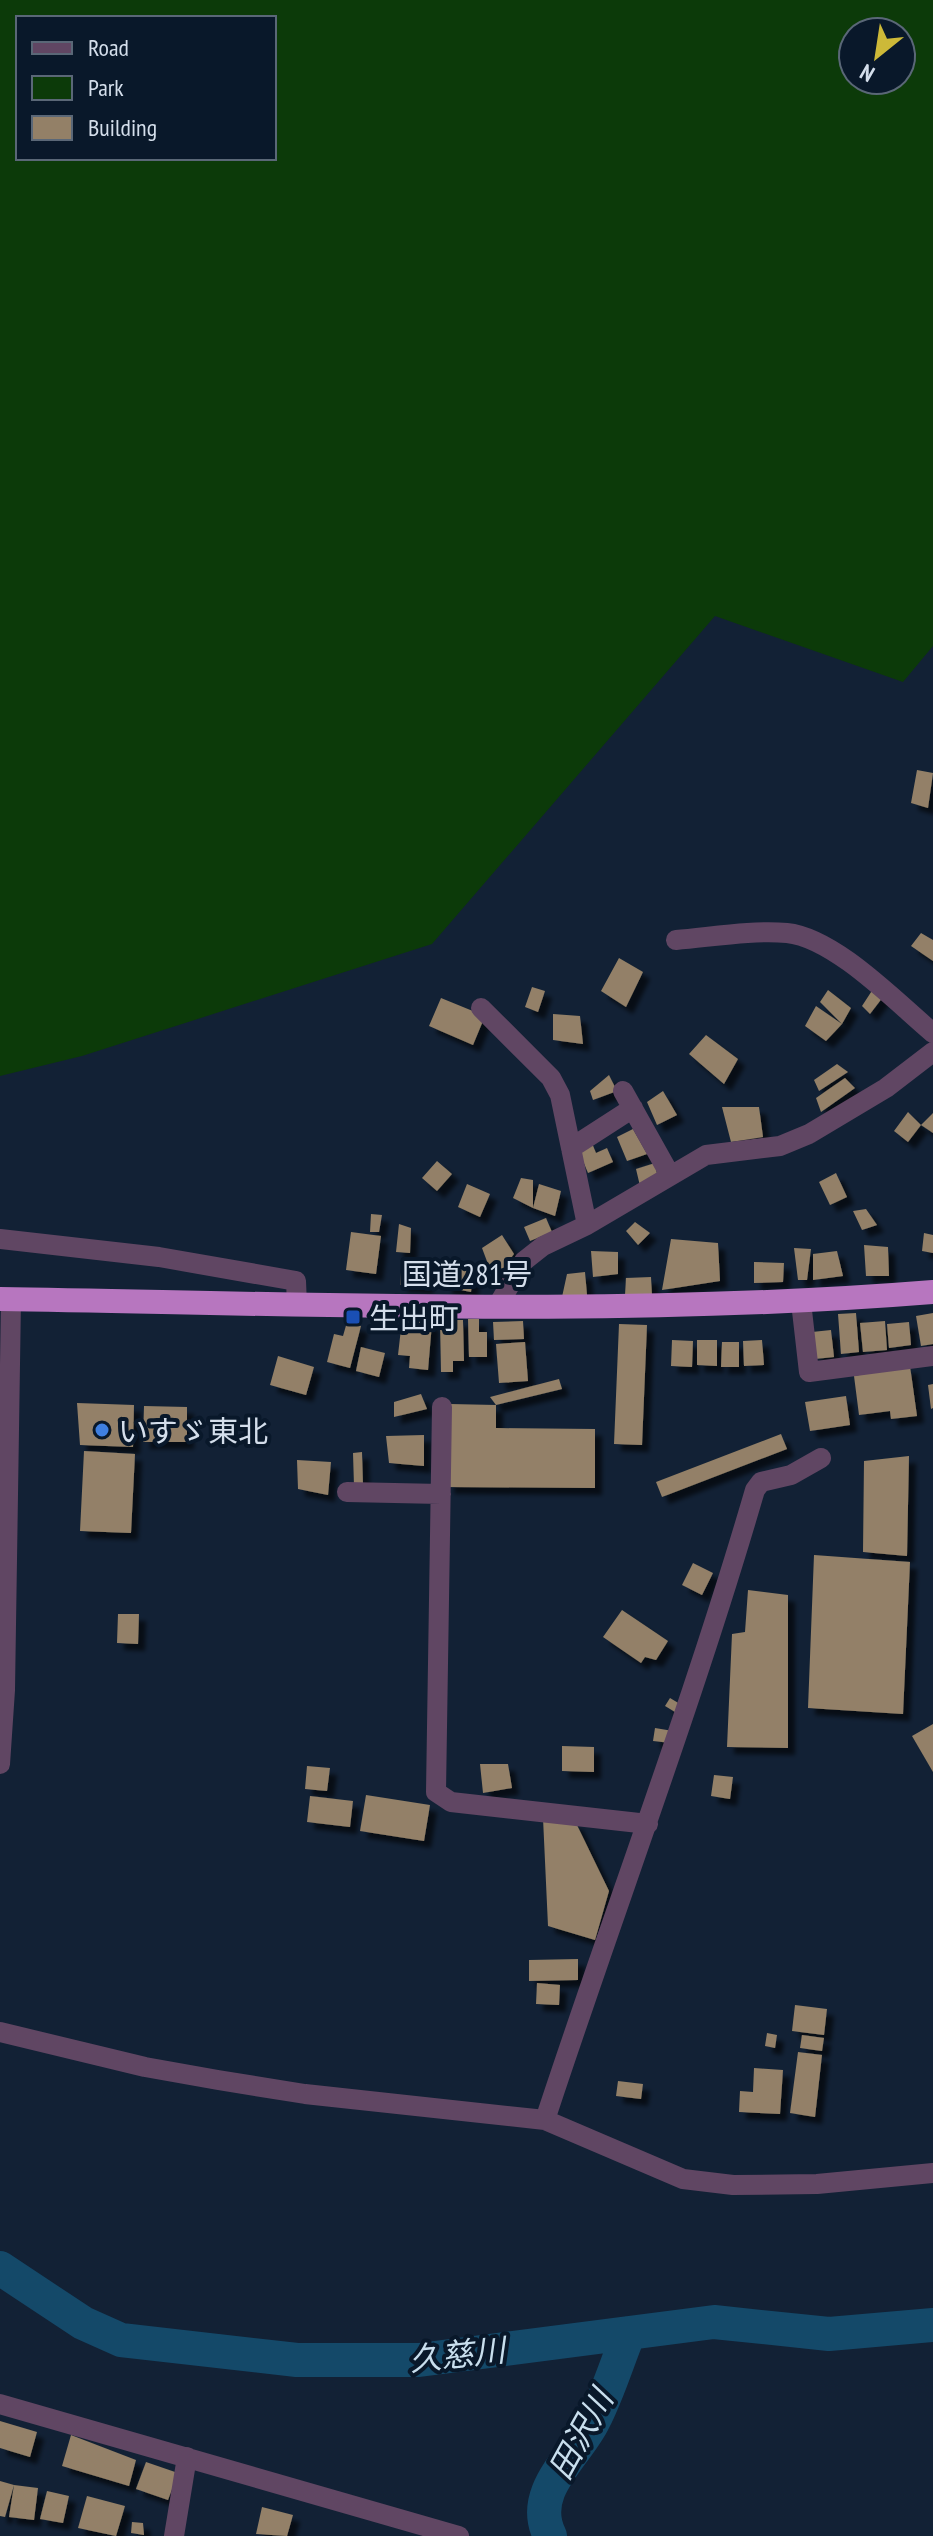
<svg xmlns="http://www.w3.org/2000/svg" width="933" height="2536" font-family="'PT Sans Narrow','Noto Sans JP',sans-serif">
<defs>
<filter id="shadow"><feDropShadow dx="7" dy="7" stdDeviation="2" flood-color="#0009"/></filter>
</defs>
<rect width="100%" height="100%" fill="#122135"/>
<!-- green -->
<path fill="#0c3a09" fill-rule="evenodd" d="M0,0H933V646L903,682L715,616L432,944L82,1056L0,1076ZM18,18H274V158H18ZM853,32H901V80H853Z"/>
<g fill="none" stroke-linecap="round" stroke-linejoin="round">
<!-- river -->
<path stroke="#144969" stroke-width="34" d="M0,2268L83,2323L121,2340L297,2360H419L714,2322L829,2334L933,2325
M550,2536C527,2491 577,2456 594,2420C608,2393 617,2362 629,2333"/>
</g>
<!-- building -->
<path fill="#938067" filter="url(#shadow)" d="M917,770L933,773L928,808L911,803Z
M921,933L933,940V961L911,946Z
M619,958L643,972L626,1007L601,991Z
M875,986L883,997L870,1014L862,1006Z
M532,987L545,991L538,1012L525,1007Z
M828,990L851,1008L842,1024L820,1002Z
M441,998L485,1016L473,1045L429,1026Z
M816,1006L842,1024L826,1041L805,1026Z
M553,1014L580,1016L583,1044L553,1040Z
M706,1035L738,1059L724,1084L689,1054Z
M837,1064L848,1072L819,1091L814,1080Z
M609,1075L617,1091L593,1100L590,1091Z
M845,1078L855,1088L821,1112L816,1098Z
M663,1091L677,1115L657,1125L647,1102Z
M722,1107H759L763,1137L731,1142Z
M908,1112L921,1125L933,1113V1133L921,1125L908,1142L894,1131Z
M633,1129L647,1154L627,1161L617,1137Z
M592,1143L596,1153L607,1148L613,1162L588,1173L578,1149Z
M437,1161L452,1174L437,1191L422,1178Z
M655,1163L658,1180L640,1186L636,1169Z
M836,1173L847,1197L830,1205L819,1182Z
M521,1178L533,1180V1208L513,1198Z
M467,1184L490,1194L480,1217L458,1207Z
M539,1184L561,1191L555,1216L533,1208Z
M866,1209L877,1225L862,1230L853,1211Z
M371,1214L382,1215L379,1232H370Z
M546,1218L552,1232L530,1241L524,1227Z
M635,1222L650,1233L638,1245L626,1231Z
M399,1224L411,1228L410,1253L396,1252Z
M351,1232L381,1236L376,1274L346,1270Z
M924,1233L933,1235V1253L922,1251Z
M502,1235L514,1254L494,1280L482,1248Z
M671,1239L718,1243L720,1281L662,1290Z
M864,1245L888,1247L889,1276H866Z
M794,1248L811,1249L807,1280H798Z
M591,1251L618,1252V1274L593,1277Z
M837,1251L843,1276L813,1280V1254Z
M402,1259L431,1260L426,1287L400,1285Z
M446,1261L474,1264L471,1292L445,1287Z
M754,1262L784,1263L783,1282L754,1283Z
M585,1272L587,1295L562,1297L567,1274Z
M651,1277L652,1296L625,1295L626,1278Z
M856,1313L859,1352L841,1354L838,1314Z
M933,1313V1344L921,1346L916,1316Z
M468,1319H479V1332H487V1357H469Z
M402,1320L432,1323L428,1370L409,1368L410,1356L398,1355Z
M440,1320H463L464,1361H453V1372H441Z
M523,1321L524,1339L494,1340L493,1322Z
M885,1321L887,1350L863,1352L860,1323Z
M347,1322L361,1326L350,1368L327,1362L334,1334L343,1336Z
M909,1322L911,1345L889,1348L887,1324Z
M619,1324L647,1325L642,1445L614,1444Z
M831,1330L834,1357L815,1359L812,1332Z
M672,1340L693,1341L692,1367L671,1366Z
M697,1340H717V1366L697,1365Z
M762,1340L764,1365L744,1366L743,1341Z
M525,1342L528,1381L499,1383L496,1344Z
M722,1342H739V1367H721Z
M361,1347L385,1353L379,1377L356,1371Z
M278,1356L314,1367L306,1395L270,1385Z
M910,1366L917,1416L891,1419L890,1411L859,1415L854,1376Z
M559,1379L562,1389L496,1405L490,1397Z
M933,1384V1408L931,1409L928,1385Z
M421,1394L427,1409L394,1417V1402Z
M846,1396L850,1425L810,1431L805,1402Z
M77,1403L134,1405L133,1447L80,1445Z
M450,1404L496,1405V1428L595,1429V1488L447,1487Z
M144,1406L187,1407V1442H143Z
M781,1434L787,1449L662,1497L656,1482Z
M424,1435V1466L389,1463L386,1436Z
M84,1451L135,1454L131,1533L80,1531Z
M362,1452L363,1485L354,1486L353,1453Z
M909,1456L907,1556L863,1552L864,1461Z
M297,1460L331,1462L328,1495L298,1489Z
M814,1555L910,1562L903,1714L808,1708Z
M693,1563L713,1573L702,1595L682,1585Z
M748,1590L788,1595V1748L727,1747L732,1634L745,1632Z
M622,1610L668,1641L656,1660L645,1657L641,1663L603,1637Z
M118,1614H139L138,1644L117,1643Z
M670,1698L680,1704L675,1712L665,1706Z
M933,1724V1772L912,1736Z
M655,1728L673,1731L671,1743L653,1741Z
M562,1746L594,1747V1772L562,1771Z
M480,1764H508L512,1788L483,1793Z
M307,1766L330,1768L327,1791L305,1789Z
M714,1775L733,1777L730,1799L711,1796Z
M366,1795L430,1805L424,1841L360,1831Z
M310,1796L353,1801L350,1827L307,1822Z
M543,1818L576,1823L609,1891L595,1940L548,1926Z
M578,1959V1980L529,1981V1960Z
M537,1983L560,1985L559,2005L536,2004Z
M795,2005L827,2009L824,2035L792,2031Z
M767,2033L777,2035L775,2048L765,2046Z
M802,2035L824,2038L822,2051L800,2048Z
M798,2052L822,2055L815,2117L790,2113Z
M754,2068L783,2070L780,2114L739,2112L740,2091L753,2092Z
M618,2081L643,2084L641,2099L616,2096Z
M0,2421L37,2432L30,2457L0,2448Z
M71,2435L136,2460L129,2486L62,2466Z
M146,2462L178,2473L168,2500L136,2489Z
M0,2481L14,2485L5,2517L0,2516Z
M14,2485L38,2488L34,2520L9,2517Z
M47,2491L69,2496L63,2523L40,2519Z
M87,2496L125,2506L116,2536L78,2528Z
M262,2507L293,2515L287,2536L256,2534Z
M132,2522L143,2523L144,2535L131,2533Z"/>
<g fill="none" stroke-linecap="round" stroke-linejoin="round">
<!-- street -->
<path stroke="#604663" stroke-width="20" d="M676,940C712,937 752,930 787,933C835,938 896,1002 933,1033
M481,1008L551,1078L560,1095L587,1225
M623,1091L670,1175
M571,1148L633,1108
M0,1239L159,1257L296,1281L297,1305
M801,1302L809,1372L933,1356
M498,1305L524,1261L543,1246L587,1225L706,1155L780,1146L809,1134L886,1088L933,1052
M442,1407L436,1792L451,1802L648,1824
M347,1492L441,1494
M0,1764L5,1690L11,1299
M0,2032L145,2067L218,2080L305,2094L545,2120L683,2179L733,2185L817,2184L933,2173
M545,2120C614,1910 693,1703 755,1490L761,1482L791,1475L821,1458
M0,2404L459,2536
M174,2536L187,2457"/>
<!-- highway -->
<path stroke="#b776bf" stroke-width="24" d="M0,1299C311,1304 623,1317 933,1292"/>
</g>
<!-- markers -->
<rect fill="#1a4fb4" stroke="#09182a" stroke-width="3" x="345" y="1309" width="16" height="16" rx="4"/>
<circle fill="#3f7fe0" stroke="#09182a" stroke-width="3" cx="102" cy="1430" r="8"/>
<g text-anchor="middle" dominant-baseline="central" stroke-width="8" stroke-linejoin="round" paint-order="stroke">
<!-- street labels -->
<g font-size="30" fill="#d4deeb" stroke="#09182a">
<text x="467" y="1273">国道281号</text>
</g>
<!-- poi labels -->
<g font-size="30" fill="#d4deeb" stroke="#09182a" text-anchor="start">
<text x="369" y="1317">生出町</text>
<text x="118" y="1430">いすゞ東北</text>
</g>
<!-- water labels -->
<g font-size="32" font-style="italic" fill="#c8deed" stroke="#09182a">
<text transform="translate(457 2354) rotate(-6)">久慈川</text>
<text transform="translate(580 2434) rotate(-61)">田沢川</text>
</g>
</g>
<!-- legend -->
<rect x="16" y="16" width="260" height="144" fill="#09182a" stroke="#5a6777" stroke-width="2"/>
<rect x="32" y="42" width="40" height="12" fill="#604663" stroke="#5a6777" stroke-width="2"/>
<text x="88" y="56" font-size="24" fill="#d4deeb">Road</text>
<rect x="32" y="76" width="40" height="24" fill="#0c3a09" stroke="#5a6777" stroke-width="2"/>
<text x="88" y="96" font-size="24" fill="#d4deeb">Park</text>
<rect x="32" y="116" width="40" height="24" fill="#938067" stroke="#5a6777" stroke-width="2"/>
<text x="88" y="136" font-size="24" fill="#d4deeb">Building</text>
<!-- north arrow -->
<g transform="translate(877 56) rotate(210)"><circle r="38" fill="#09182a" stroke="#5a6777" stroke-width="2"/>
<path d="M0-6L14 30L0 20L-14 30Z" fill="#cdb938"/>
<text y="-12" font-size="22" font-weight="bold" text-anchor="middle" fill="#d4deeb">N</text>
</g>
</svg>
